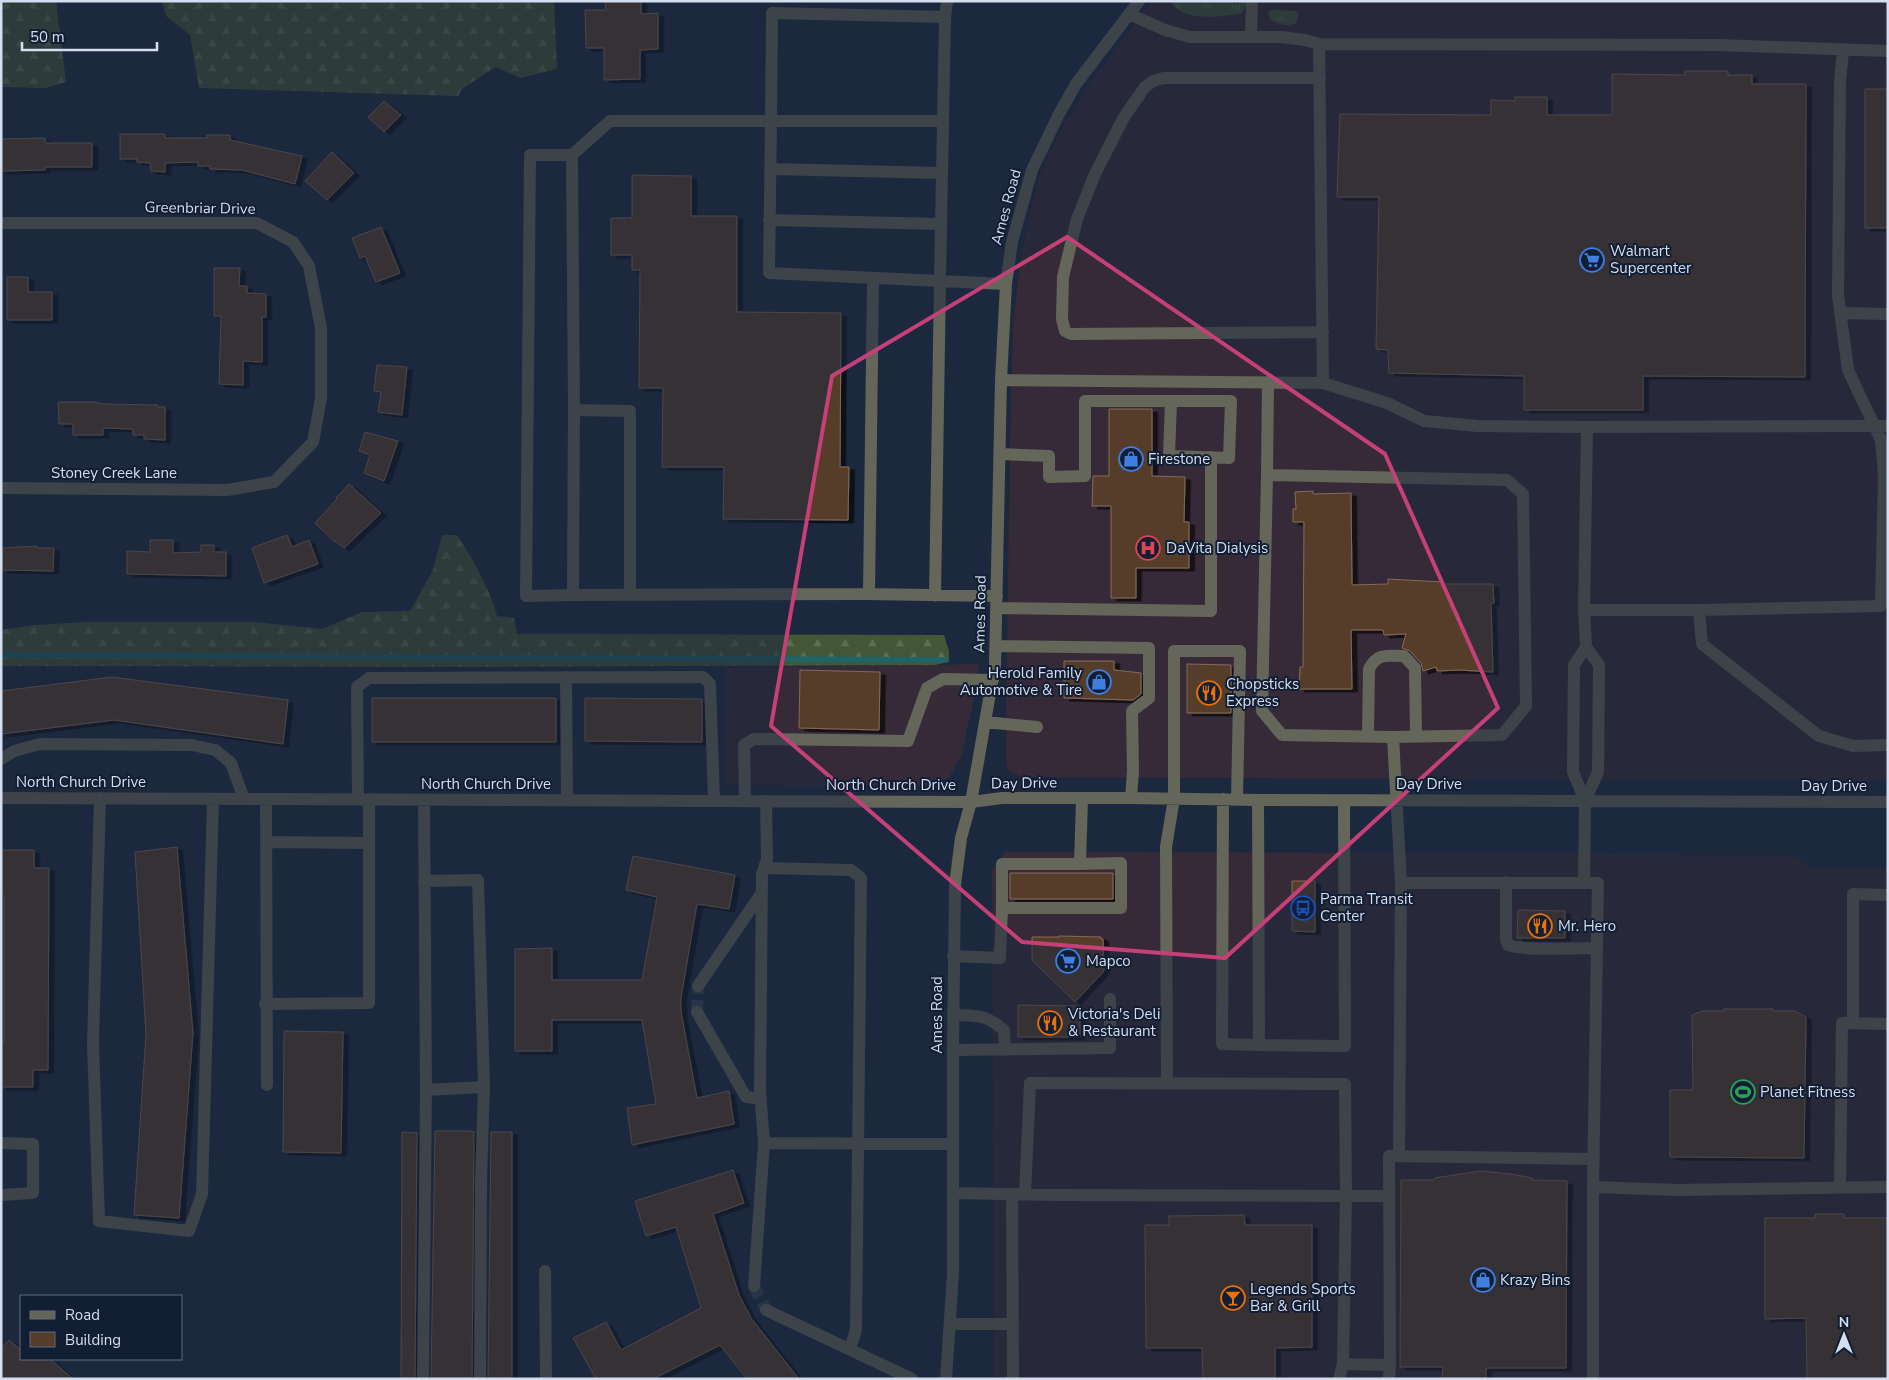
<svg xmlns="http://www.w3.org/2000/svg" width="1889" height="1380" font-family="'Nunito Sans',sans-serif">
<defs>
<pattern id="grass-tufts" width="24" height="20" patternUnits="userSpaceOnUse" patternTransform="scale(1.25)"><rect width="24" height="20" fill="#435635"/><path d="M3 7l-1-3M5 7V3M7 7l1-3M15 17l-1-3M17 17v-4M19 17l1-3" fill="none" stroke="#5d6e53"/></pattern>
<pattern id="forest-firs" width="22" height="20" patternUnits="userSpaceOnUse" patternTransform="scale(1.25)"><rect width="22" height="20" fill="#435635"/><path d="M5 1l3.5 6h-7zM16 11l3.5 6h-7z" fill="#5d6e53"/></pattern>
<filter id="shadow"><feDropShadow dx="5.5" dy="3" stdDeviation="0" flood-color="#0009"/></filter>
</defs>
<rect width="100%" height="100%" fill="#1b283e"/>
<!-- commercial -->
<path fill="#362a39" d="M1152,1H1888V781L1020,777L1007,769L1006,740L1010,440L1013,328L1021,253L1039,177L1062,128L1093,79Z
M979,664L972,707L961,756L949,778L926,786L726,785L725,668Z
M1005,852L1530,853L1793,856L1813,868H1888V1379H994L992,870Z"/>
<!-- grass -->
<path fill="url(#grass-tufts)" d="M1173,1H1235L1236,4L1242,1H1248L1242,13C1223,17 1184,22 1172,3Z
M1271,10L1296,11L1299,15L1296,23C1289,27 1277,24 1270,19L1268,12Z"/>
<!-- forest -->
<path fill="url(#forest-firs)" d="M1,1H56L66,82L45,88L1,87Z
M162,1H554L557,69L520,78L496,67L463,88L458,96L199,88L190,35L166,16Z
M442,535H457C473,559 490,589 497,616L514,618L517,634L944,635L949,651V662L935,665L458,667L1,666V630L35,625L88,622H253L322,629L362,612L410,611L433,570Z"/>
<g fill="none" stroke-linecap="round" stroke-linejoin="round">
<!-- stream -->
<path stroke="#206369" stroke-width="5.5" d="M1,655L945,660"/>
</g>
<!-- building -->
<path fill="#573e2b" stroke="#856a56" filter="url(#shadow)" d="M605,1H641V14L658,13V49L640,50V79L604,80V48H586L585,10H606Z
M1685,71H1728V75H1752V84H1806L1805,377L1643,376V410H1524V376L1389,373L1388,350L1376,349L1379,197H1337L1340,114L1491,115V100L1515,101V97H1547V115H1612V74L1685,75Z
M1865,89H1888V228H1865Z
M384,101L401,115L384,132L368,117Z
M120,134H165V138H207V135H230V140L302,156L295,184L242,170L210,169V166H198V162L165,163V172L151,171L150,163L137,162V159H120Z
M45,138V143H92V167H45V170L1,171V139Z
M332,152L354,173L327,200L305,181Z
M632,175L691,176V216H737V312L841,313L840,467H849L848,520L723,519L724,467H662L663,388H639L640,270H632V255H611V218H632Z
M381,227L400,273L376,282L365,256L360,258L352,238Z
M214,268H240L239,286H247V293L266,294V317H262V362L243,361V385L219,384L221,316H214Z
M7,277H28V292H52V320H7Z
M377,365L407,367L402,415L378,412L381,392L374,391Z
M58,402H96L103,404L158,405V407H165V440L144,439V435H133V429L103,428V435H73V424H59Z
M1109,409H1152V476L1185,477L1184,522H1189V568H1136V598H1111V506H1092L1093,476H1109Z
M365,432L398,441L384,481L364,473L370,455L359,451Z
M349,484L381,513L344,548L335,541V542L315,523L337,499L336,498Z
M1313,491V494L1351,493L1352,585L1388,584V579L1442,582V584H1493L1494,603H1491L1493,672L1459,670L1437,671L1436,667L1423,671L1421,663L1410,651L1402,648L1406,634L1384,635L1383,630H1351L1352,689H1299L1300,667H1303L1304,522H1293V509H1296L1295,492Z
M287,535L292,547L309,540L318,564L264,583L252,548Z
M150,540H173V553L201,552V545H214V552H226V576L127,574V551L150,552Z
M37,546V548H54L53,571L2,570V548Z
M1064,661H1114V670L1141,673V694L1133,700L1064,698Z
M1187,664L1231,665V713H1187Z
M800,670L880,672L879,730L799,728Z
M112,677L288,700L283,744L114,720L1,734V691Z
M372,698H556V742H372Z
M585,698L702,699V742L585,741Z
M177,847L193,1033L179,1218L134,1215L146,1034L135,852Z
M1,850H34V868H49L48,1070H33V1087H1V1042H4V896H1Z
M633,856L735,875L729,909L697,904L681,997V1012L697,1098L729,1091L734,1124L632,1145L627,1108L656,1104L642,1020H552V1051H515V949L552,948V980H642L657,897L626,890Z
M1010,873H1113V899H1010Z
M1292,881H1315V932L1292,931Z
M1518,910L1565,911V938H1517Z
M1059,936L1101,937V939H1103L1104,971L1075,1002L1032,960V937H1059Z
M1018,1005L1080,1006V1037H1018Z
M1724,1009H1773V1011H1795L1806,1017L1804,1158L1670,1157V1090H1693L1692,1015L1703,1011H1724Z
M284,1031L343,1032L341,1153L283,1152Z
M435,1131H472V1132H474L472,1379H431Z
M402,1132L417,1133L415,1379H401Z
M491,1132H512V1379H488Z
M733,1170L744,1203L713,1214L739,1295L751,1318L799,1379H747L720,1345L653,1379H596L573,1338L606,1322L621,1350L701,1308L676,1227L646,1236L635,1201Z
M1480,1171L1511,1174L1532,1178V1180L1567,1181L1566,1368H1486V1379H1442L1443,1367H1400L1401,1180H1434L1435,1178Z
M1815,1214H1844V1218H1888V1379H1807L1806,1318L1765,1319V1218H1815Z
M1244,1215L1245,1225H1312V1347L1275,1348V1379H1203L1202,1348H1146L1145,1225H1169V1216Z
M9,1340L21,1350V1359H50L73,1379H1V1349Z"/>
<g fill="none" stroke-linecap="round" stroke-linejoin="round">
<!-- minor-tunnel -->
<path stroke="#374358" stroke-width="12" stroke-dasharray="12 6" stroke-linecap="butt" d="M697,1012L698,986
M754,1286L766,1310"/>
<!-- minor -->
<path stroke="#646659" stroke-width="12" d="M1129,14L1165,30L1190,37H1281L1305,40L1319,44L1718,45L1888,51
M945,18L947,1
M1251,37L1252,1
M1319,44L1323,383
M1320,78H1164L1153,81L1145,87L1124,117L1095,174L1077,219L1063,277L1062,319L1065,331L1071,334L1323,332
M572,155L574,407L573,595L864,594L997,596
M770,169L942,173
M769,220L941,224
M1,223H257L293,242L309,266L321,328V398L313,442L274,482L227,490L1,488
M1841,313L1888,314
M1001,380L1323,383L1387,403L1424,421L1478,426L1587,427L1584,610L1586,647L1599,665L1598,772L1585,801
M574,410L630,411V595
M1587,427L1888,426
M1000,454L1049,456V477L1085,476V401H1231L1229,458L1169,456L1171,401
M1267,475L1268,382
M869,594L873,278
M573,595L526,596L530,155H572L610,121H771L772,13L945,17L940,281L1006,284
M935,596L940,281L769,273L771,121H943
M997,608L1211,611V457
M1584,610H1699L1702,644L1819,736L1853,746L1888,745
M1699,610L1881,606L1884,475L1881,440L1848,370L1838,295L1840,81L1843,51
M996,646L1149,648V698L1132,711L1133,771L1131,798
M566,677L567,800
M985,722L1037,727
M1368,736L1369,669C1378,652 1387,656 1404,656L1415,668L1416,736
M1393,737L1282,735L1262,711L1267,475L1507,480L1523,494L1526,706L1502,735L1393,737L1401,883L1399,1156
M1,759L14,751L40,744L192,745L215,750L231,763L244,799
M1,798L971,802L1002,798H1131L1258,800L1888,802
M100,798L93,1043L99,1221L189,1231L202,1194L213,799
M266,799L267,1085
M358,799L357,687L369,678L703,677L710,684L714,801
M1223,799L1222,1044L1259,1045
M424,800L426,1090L484,1087L478,880L424,881
M1258,800L1259,1045L1345,1046L1344,800
M745,801L744,745L754,739L908,741L927,688L943,679L993,680
M266,842L369,843
M1080,864L1121,863V908H1002V864H1080L1082,799
M764,868L851,870L861,878L856,1330L850,1348
M1506,882V939L1508,945C1523,951 1578,948 1597,948
M1401,883H1598L1593,1187V1379
M1584,883L1585,801L1573,772L1574,665L1586,647
M953,956L1000,958L1002,908
M698,986L761,894
M265,1004L369,1003V799
M697,1012L746,1097L761,1099
M953,1015C977,1016 985,1014 1004,1030L1005,1050
M1853,1023V894L1888,895
M953,1050L1110,1048V999
M1167,1084L1166,847L1174,798V651H1240L1237,799
M1,1143L33,1144V1193L1,1195
M764,1143L953,1144
M1593,1187L1677,1190L1888,1187
M1840,1188L1842,1023L1888,1024
M953,1193L1059,1195L1389,1196
M1012,1194L1013,1379
M1025,1194L1030,1083L1345,1084L1346,1195L1343,1364L1339,1379
M545,1271L546,1379
M754,1286L764,1143L760,1091L762,874L767,859L766,801
M766,1310L912,1379
M950,1324H1013
M1343,1364L1390,1365L1389,1379
M1390,1365L1389,1156L1594,1159
M423,1379L426,1090
M480,1379L481,1179L484,1087
M946,1379L953,1274V1050L955,885L961,838L971,802L995,665L1001,380L1006,284L1012,242L1032,170L1059,114L1076,84L1139,1"/>
</g>
<!-- marked area -->
<path d="M0 0H1889V1380H0ZM1067,237L1385,454L1498,708L1225,958L1022,942L771,726L832,376Z" fill="#1b283e" fill-opacity=".55" fill-rule="evenodd"/>
<path fill="none" stroke="#c64078" stroke-width="4" stroke-linejoin="round" d="M1067,237L1385,454L1498,708L1225,958L1022,942L771,726L832,376Z"/>
<!-- icons -->
<defs>
<g id="supermarket-ring" transform="scale(1.25)"><circle r="9.5" fill="#121e34" stroke="#3f7fe0" stroke-width="1.5"/><path d="M-6-5.5h2.5l.6 2H6L4.5 2H-2.5L-4.4-4H-6ZM-1.5 3.2a1.3 1.3 0 1 0 .1 0ZM3 3.2a1.3 1.3 0 1 0 .1 0Z" fill="#3f7fe0"/></g>
<g id="shop-ring" transform="scale(1.25)"><circle r="9.5" fill="#121e34" stroke="#3f7fe0" stroke-width="1.5"/><path d="M-5-2.5h2.3a2.7 3.5 0 0 1 5.4 0H5L5.5 6h-11ZM-1.5-2.5h3a1.5 2.3 0 0 0-3 0Z" fill="#3f7fe0"/></g>
<g id="hospital-ring" transform="scale(1.25)"><circle r="9.5" fill="#121e34" stroke="#e0444e" stroke-width="1.5"/><path d="M-5-5h3v3.5h4V-5h3V5h-3V1.5h-4V5h-3Z" fill="#e0444e"/></g>
<g id="restaurant-ring" transform="scale(1.25)"><circle r="9.5" fill="#121e34" stroke="#e8710a" stroke-width="1.5"/><path d="M-5-6h1v4h1v-4h1v4h1v-4h1v5L-1.5 .5V6h-2V.5L-5-1ZM5-6V6H3V1.5H1.5Q1.5-4 5-6Z" fill="#e8710a"/></g>
<g id="bus-ring" transform="scale(1.25)"><circle r="9.5" fill="#121e34" stroke="#1a4fb4" stroke-width="1.5"/><path d="M-5-6H5V4H4V6H2V4H-2V6H-4V4H-5ZM-3.5-4V0h7V-4ZM-3.5 1.2v1.5H-2V1.2ZM2 1.2v1.5H3.5V1.2Z" fill="#1a4fb4"/></g>
<g id="stadium-ring" transform="scale(1.25)"><circle r="9.5" fill="#121e34" stroke="#2e9e5b" stroke-width="1.5"/><path d="M0-5a6.5 5 0 1 0 0 10a6.5 5 0 1 0 0-10ZM-3.5-1.8h7v3.6h-7Z" fill="#2e9e5b"/></g>
<g id="bar-ring" transform="scale(1.25)"><circle r="9.5" fill="#121e34" stroke="#e8710a" stroke-width="1.5"/><path d="M-6-5H6L.8 .8V4.5H3.5V6h-7V4.5H-.8V.8Z" fill="#e8710a"/></g>
</defs>
<g fill-rule="evenodd">
<use href="#supermarket-ring" x="1592" y="260"/>
<use href="#shop-ring" x="1131" y="459"/>
<use href="#hospital-ring" x="1148" y="548"/>
<use href="#shop-ring" x="1099" y="682"/>
<use href="#restaurant-ring" x="1209" y="693"/>
<use href="#bus-ring" x="1303" y="908"/>
<use href="#restaurant-ring" x="1540" y="926"/>
<use href="#supermarket-ring" x="1068" y="961"/>
<use href="#restaurant-ring" x="1050" y="1023"/>
<use href="#stadium-ring" x="1743" y="1092"/>
<use href="#shop-ring" x="1483" y="1280"/>
<use href="#bar-ring" x="1233" y="1298"/>
</g>
<g text-anchor="middle" dominant-baseline="central" stroke-width="4" stroke-linejoin="round" paint-order="stroke">
<!-- street labels -->
<g font-size="15" fill="#d5deee" stroke="#121e34">
<text transform="translate(1006 207) rotate(-75)">Ames Road</text>
<text transform="translate(200 208) rotate(1)">Greenbriar Drive</text>
<text x="114" y="473">Stoney Creek Lane</text>
<text transform="translate(980 614) rotate(-89)">Ames Road</text>
<text x="81" y="782">North Church Drive</text>
<text transform="translate(1024 783) rotate(-1)">Day Drive</text>
<text x="486" y="784">North Church Drive</text>
<text x="1429" y="784">Day Drive</text>
<text x="891" y="785">North Church Drive</text>
<text x="1834" y="786">Day Drive</text>
<text transform="translate(937 1015) rotate(-90)">Ames Road</text>
</g>
<!-- poi labels -->
<g font-size="15" fill="#d5deee" stroke="#121e34" text-anchor="start">
<text x="1610" y="251">Walmart<tspan x="1610" dy="17">Supercenter</tspan></text>
<text x="1148" y="459">Firestone</text>
<text x="1166" y="548">DaVita Dialysis</text>
<text x="1082" y="673" text-anchor="end">Herold Family<tspan x="1082" dy="17">Automotive &amp; Tire</tspan></text>
<text x="1226" y="684">Chopsticks<tspan x="1226" dy="17">Express</tspan></text>
<text x="1320" y="899">Parma Transit<tspan x="1320" dy="17">Center</tspan></text>
<text x="1558" y="926">Mr. Hero</text>
<text x="1086" y="961">Mapco</text>
<text x="1068" y="1014">Victoria's Deli<tspan x="1068" dy="17">&amp; Restaurant</tspan></text>
<text x="1760" y="1092">Planet Fitness</text>
<text x="1500" y="1280">Krazy Bins</text>
<text x="1250" y="1289">Legends Sports<tspan x="1250" dy="17">Bar &amp; Grill</tspan></text>
</g>
</g>
<!-- border -->
<rect width="1889" height="1380" fill="none" stroke="#d5deee" stroke-width="5"/>
<!-- legend -->
<rect x="20" y="1295" width="162" height="65" fill="#121e34" stroke="#606b7e"/>
<rect x="30" y="1311" width="25" height="8" fill="#646659" stroke="#606b7e"/>
<text x="65" y="1320" font-size="15" fill="#d5deee">Road</text>
<rect x="30" y="1332" width="25" height="15" fill="#573e2b" stroke="#606b7e"/>
<text x="65" y="1345" font-size="15" fill="#d5deee">Building</text>
<!-- north arrow -->
<g transform="translate(1844 1335)" stroke="#121e34" stroke-width="4" paint-order="stroke">
<path d="M0-4L9 19L0 12L-9 19Z" fill="#d5deee"/>
<text y="-8" font-size="14" font-weight="bold" text-anchor="middle" fill="#d5deee">N</text>
</g>
<!-- scale -->
<path d="M22 42v8h135v-8" fill="none" stroke="#d5deee" stroke-width="2.5"/>
<text x="30" y="42" font-size="15" fill="#d5deee" stroke="#121e34" stroke-width="4" paint-order="stroke">50 m</text>
</svg>
